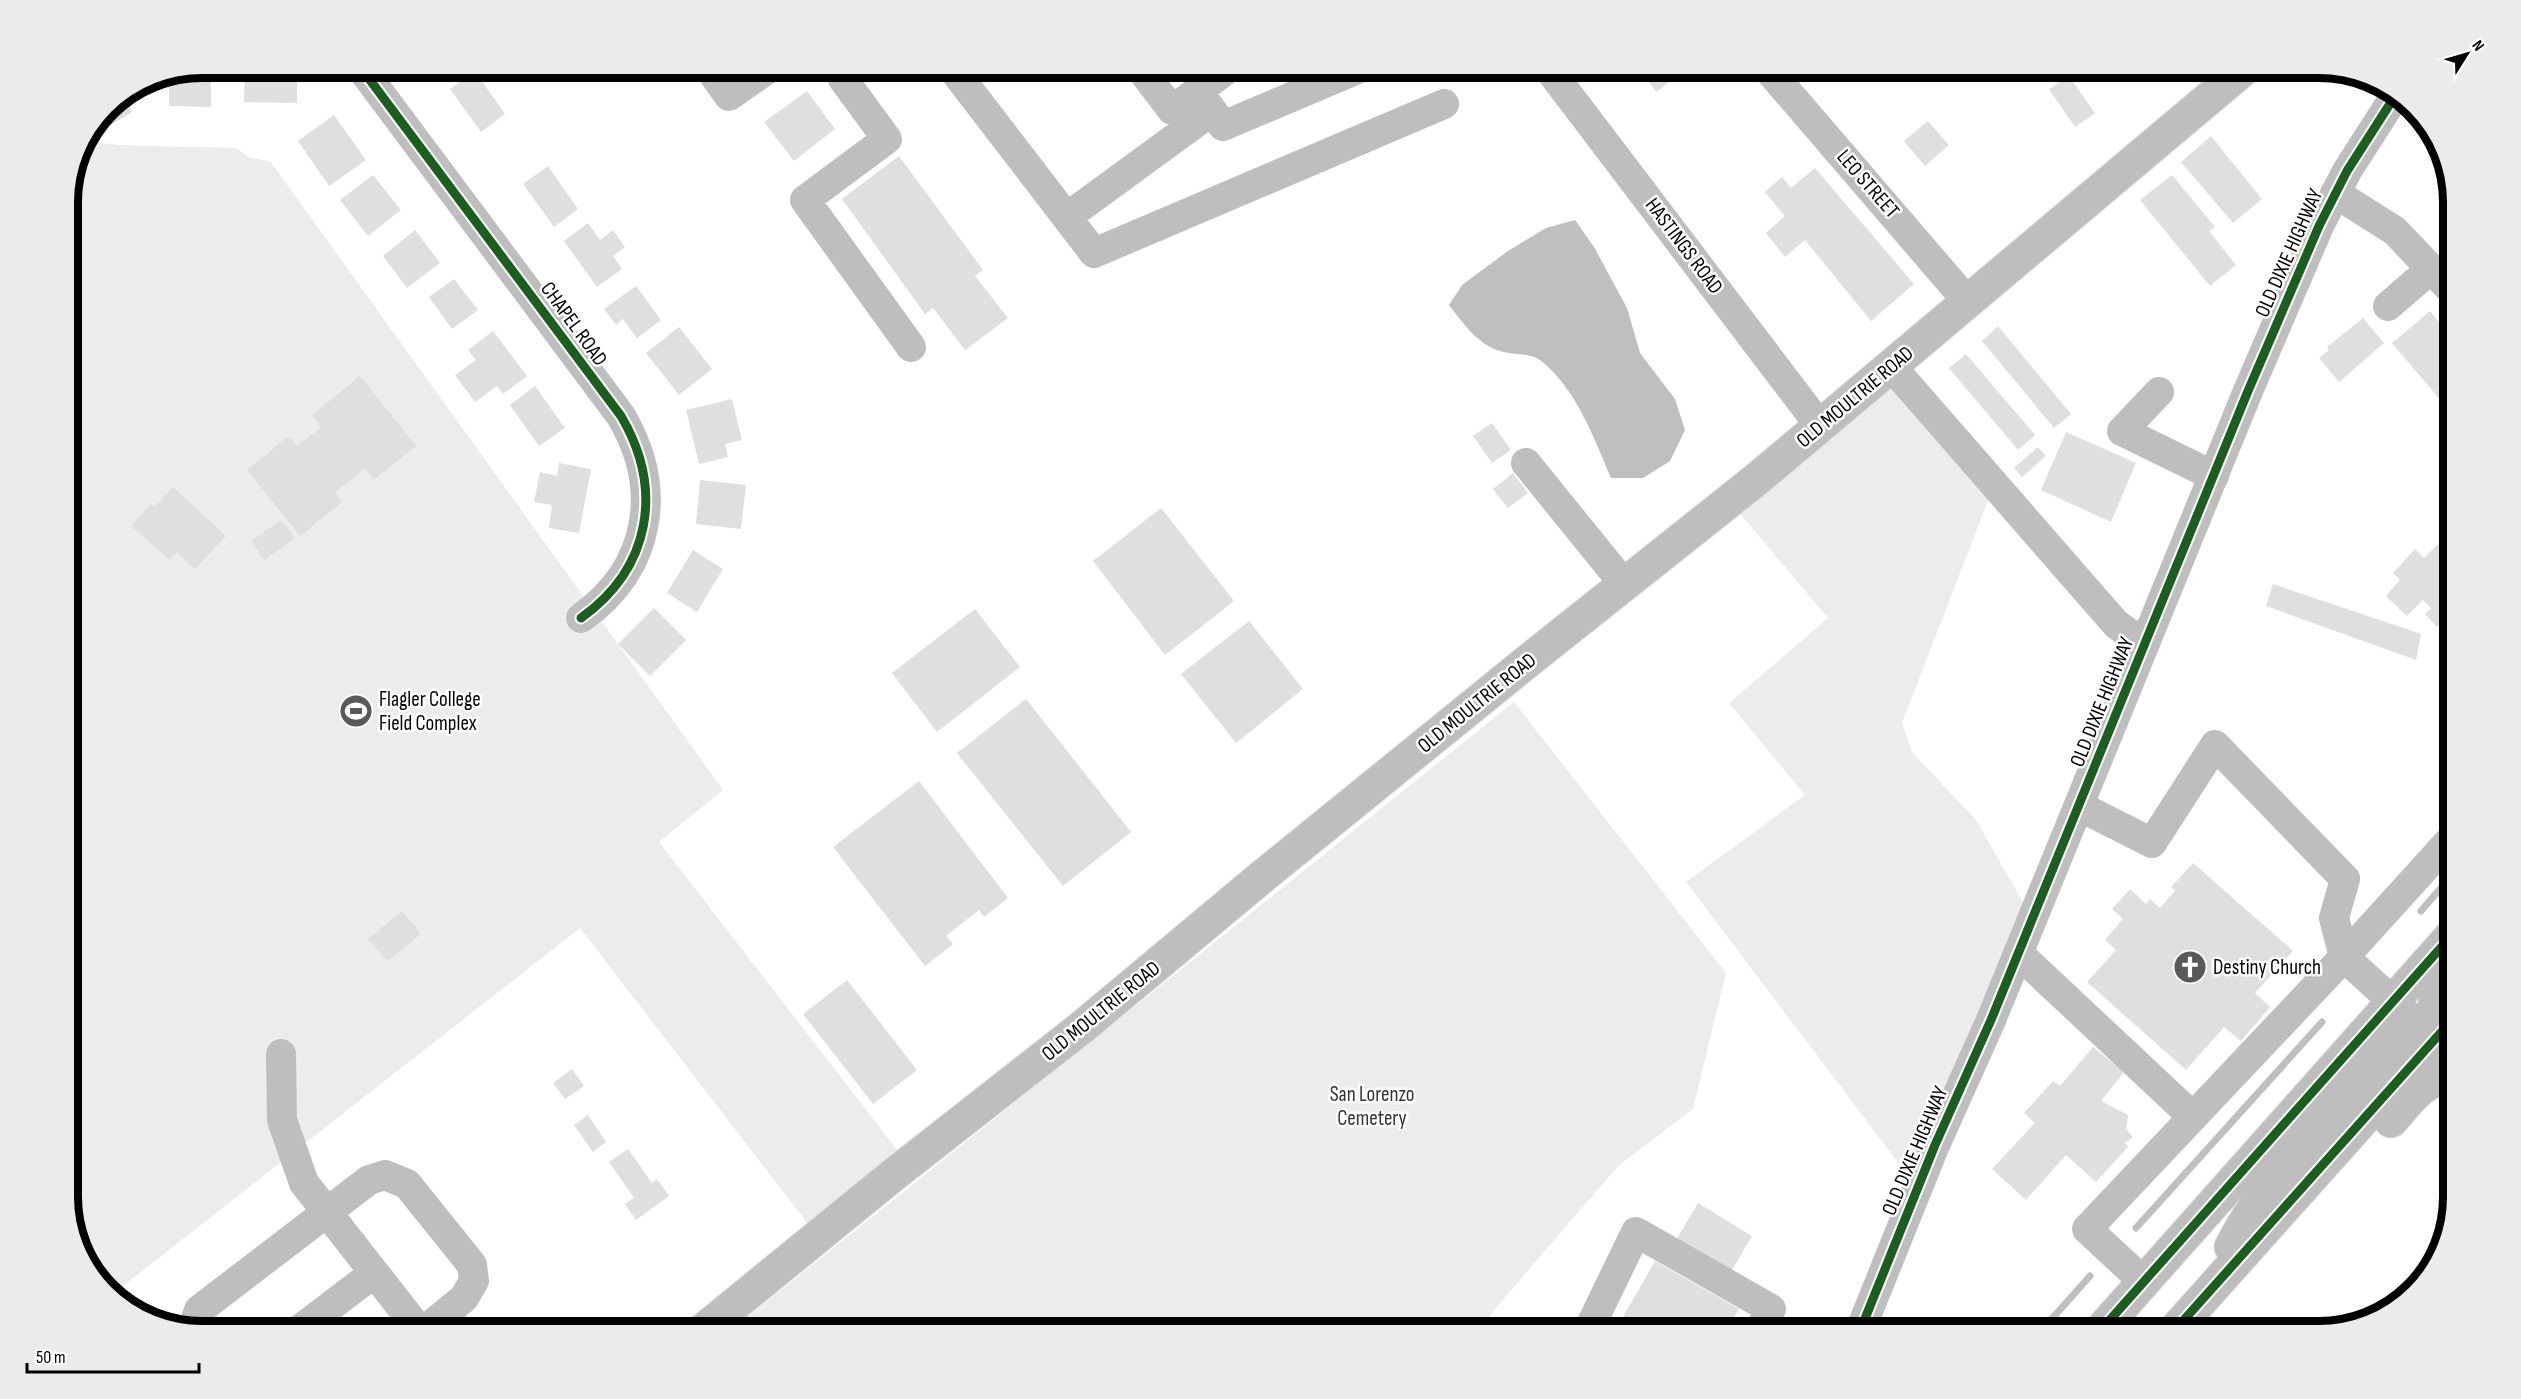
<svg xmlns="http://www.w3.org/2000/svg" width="2521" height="1399" font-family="'Sofia Sans Condensed',sans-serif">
<rect width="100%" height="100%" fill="#fff"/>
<!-- green -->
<path fill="#ececec" d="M84,141L120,145L236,148L250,158L270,161L586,600L564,616L579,634L600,619L723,790L659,842L908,1164L818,1237L580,928L114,1293L90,1272L68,1206V194L78,150Z
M1890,384L1989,498L1902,723L1912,752L1976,820L2024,904L1909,1177L1686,882L1805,795L1729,703L1828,618L1737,510Z
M1514,702L1726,973L1693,1109L1618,1166L1495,1309L1479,1331H730Z"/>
<!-- water -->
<path fill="#bfbfbf" d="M1575,220L1594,247L1627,308L1640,353L1675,399L1685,430L1670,461L1643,478H1611C1594,438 1576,388 1540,360C1530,353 1512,355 1500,351C1477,344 1463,323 1449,305L1462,285L1508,251L1546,228Z"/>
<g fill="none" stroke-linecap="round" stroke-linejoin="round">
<!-- stream -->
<path stroke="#bfbfbf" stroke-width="7" d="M2421,911L2453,874
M2136,1228L2322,1022
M2041,1331L2090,1276"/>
</g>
<!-- building -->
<path fill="#dfdfdf" d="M202,68H211V107L169,106V88H157V76Z
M435,68H452L441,76Z
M1636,68H1685L1657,92Z
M245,70L297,71V103L244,102Z
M475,71L505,114L481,132L450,89Z
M2069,76L2095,113L2075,127L2049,89Z
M807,91L835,129L794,161L764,122Z
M123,96L132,112L98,133L94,126L107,107Z
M334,115L366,160L329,186L298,141Z
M1928,121L1949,145L1925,166L1904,141Z
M2211,136L2262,199L2233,223L2181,162Z
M899,156L983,270L975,276L1008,318L965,350L933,308L925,314L842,199Z
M548,166L578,209L554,227L523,184Z
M1815,168L1914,284L1871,321L1805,240L1785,257L1766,233L1785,216L1765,192L1782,177L1791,188Z
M373,175L401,210L368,236L340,200Z
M2172,175L2215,227L2209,231L2236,265L2210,286L2140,200Z
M588,223L600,240L613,230L625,247L613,256L622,269L597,287L564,241Z
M415,230L440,263L407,288L383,256Z
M454,279L478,310L452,329L429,297Z
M636,286L661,320L637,338L623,319L616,325L604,309Z
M2430,311L2453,339V415L2392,343Z
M2363,318L2384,343L2339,382L2319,358L2329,350L2327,347Z
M1998,326L2071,414L2054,428L1982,341Z
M679,327L712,369L679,395L646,353Z
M493,331L527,376L503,394L497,386L475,402L455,375L476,360L468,350Z
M1966,354L2035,435L2018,450L1949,368Z
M360,376L416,446L374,480L365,468L335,493L342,502L300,536L247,470L289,436L297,446L321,427L312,415Z
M535,386L565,428L539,446L510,405Z
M732,399L742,440L725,444L728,457L699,464L686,410Z
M1492,423L1511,450L1492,463L1473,436Z
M2066,432L2136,463L2111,522L2041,490Z
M2038,447L2046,456L2022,477L2014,468Z
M559,463L591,469L579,533L549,528L552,505L534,502L540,472L557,476Z
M1513,473L1528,493L1508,508L1493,489Z
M700,480L746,485L741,529L696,524Z
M173,487L226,536L195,569L177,552L170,560L131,526L151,504L155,507Z
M1161,508L1234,601L1165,655L1093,561Z
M281,520L295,538L264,560L251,541Z
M2438,544L2453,558V611L2437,627L2425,614L2431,608L2423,600L2407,616L2386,596L2400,580L2393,573L2415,549L2424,558Z
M693,550L723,569L697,612L667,593Z
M2273,584L2421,634L2416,660L2266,606Z
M654,608L686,640L650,676L618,644Z
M975,609L1020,667L937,732L892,673Z
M1249,621L1303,689L1236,743L1181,674Z
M1026,699L1131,832L1063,886L957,753Z
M919,781L1008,898L984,917L979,910L946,936L953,944L925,966L833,847Z
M2193,863L2293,951L2255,993L2270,1007L2241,1041L2224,1027L2186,1070L2087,982L2116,950L2105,940L2123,919L2112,909L2130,889L2146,904L2150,899L2160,908L2175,891L2171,887Z
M402,911L421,934L387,961L368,939Z
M847,980L917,1070L873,1104L803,1014Z
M2093,1047L2124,1072L2101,1101L2128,1115L2126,1129L2133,1137L2125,1143L2128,1147L2096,1182L2066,1155L2026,1200L1992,1169L2035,1123L2024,1113L2053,1081L2060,1086Z
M572,1069L584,1086L565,1099L553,1083Z
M588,1115L606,1142L593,1152L574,1125Z
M628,1149L652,1183L657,1179L669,1196L636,1220L625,1204L634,1198L609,1162Z
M1698,1203L1752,1236L1729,1275L1675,1242Z
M1655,1261L1739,1309L1726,1331H1615Z"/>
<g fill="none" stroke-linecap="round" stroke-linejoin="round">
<!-- major casing -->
<g stroke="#dbdbdb" stroke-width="35">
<path id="major" d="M2435,1040C2431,1012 2434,987 2453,965
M2391,1121C2408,1102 2426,1075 2453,1077
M2231,1247C2267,1176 2326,1121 2380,1064C2398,1040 2404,1032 2393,1003
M702,1331L892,1176L1081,1028L1263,876L1528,661L1757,479L2245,68
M2100,1331L2453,934
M2174,1331L2453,1019"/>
</g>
<!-- minor -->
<path stroke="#bebebe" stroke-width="30" d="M361,68L621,416C664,489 651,568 581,618
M709,68L729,96L769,68
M952,68L1094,253L1444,104
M1140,68L1172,110L1229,68
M1548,68L1820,426
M1767,68L1968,302
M843,79L887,139L805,200L911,347
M1198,91L1223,126L1360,68
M2335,193L2395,231L2453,292
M1067,217L1212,111
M2388,306L2432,268
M1892,367L2116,624L2127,632L2146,641
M2159,392L2122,431L2214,476
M1526,463L1624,584
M2079,806L2152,843L2215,745L2345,879L2334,918L2344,957
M2018,953L2193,1117
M2344,957L2453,837
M281,1054L282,1120L304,1183L420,1331
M2144,1282L2087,1229L2344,957L2435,1040L2453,1063
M203,1331L195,1322L199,1310L369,1180L385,1175L407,1184L472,1265L474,1281L464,1298L424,1331
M298,1331L374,1273
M1588,1331L1636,1232L1771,1309L1759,1331
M1860,1331L1935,1145L1991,1020L2248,391L2319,226L2347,171L2395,96"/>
<!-- major -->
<use href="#major" stroke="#bebebe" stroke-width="33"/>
<!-- cycleway casing -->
<g stroke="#fff" stroke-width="13">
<path id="cycleway" d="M361,68L621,416C664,489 651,568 581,618
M1860,1331L1935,1145L1991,1020L2248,391L2319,226L2347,171L2395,96
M2100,1331L2453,934
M2174,1331L2453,1019"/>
</g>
<!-- cycleway -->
<use href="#cycleway" stroke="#1b5e20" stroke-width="9"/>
</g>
<!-- icons -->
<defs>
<g id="stadium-disc" transform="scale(1.725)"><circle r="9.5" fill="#595959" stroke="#fff"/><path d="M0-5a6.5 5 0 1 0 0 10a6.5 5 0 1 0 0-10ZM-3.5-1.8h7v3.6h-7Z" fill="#fff"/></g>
<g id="church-disc" transform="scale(1.725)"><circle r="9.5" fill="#595959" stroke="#fff"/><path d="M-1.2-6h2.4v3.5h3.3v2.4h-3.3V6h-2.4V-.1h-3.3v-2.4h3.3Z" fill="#fff"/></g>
</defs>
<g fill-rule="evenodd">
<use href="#stadium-disc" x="356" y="711"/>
<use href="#church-disc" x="2190" y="967"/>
</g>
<g text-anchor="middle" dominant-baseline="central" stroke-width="5" stroke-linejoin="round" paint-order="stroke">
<!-- street labels -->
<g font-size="21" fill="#000" stroke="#fff">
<text transform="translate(1868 184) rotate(49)">LEO STREET</text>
<text transform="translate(1684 246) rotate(53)">HASTINGS ROAD</text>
<text transform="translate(2289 253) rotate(-66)">OLD DIXIE HIGHWAY</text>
<text transform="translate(574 324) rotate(54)">CHAPEL ROAD</text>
<text transform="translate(1855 397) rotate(-40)">OLD MOULTRIE ROAD</text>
<text transform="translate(2102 702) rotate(-68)">OLD DIXIE HIGHWAY</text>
<text transform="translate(1477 703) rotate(-39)">OLD MOULTRIE ROAD</text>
<text transform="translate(1101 1011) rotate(-39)">OLD MOULTRIE ROAD</text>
<text transform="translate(1915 1151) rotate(-67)">OLD DIXIE HIGHWAY</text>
</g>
<!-- poi labels -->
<g font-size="21" fill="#000" stroke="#fff" text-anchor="start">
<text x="379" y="699">Flagler College<tspan x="379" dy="24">Field Complex</tspan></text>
<text x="2213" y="967">Destiny Church</text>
</g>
<!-- park labels -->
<g font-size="21" fill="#333" stroke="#fff">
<text x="1372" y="1094">San Lorenzo<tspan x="1372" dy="24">Cemetery</tspan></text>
</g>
</g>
<!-- crop -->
<path d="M0 0H2521V1399H0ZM202 78H2319A124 124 0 0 1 2443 202V1197A124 124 0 0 1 2319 1321H202A124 124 0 0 1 78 1197V202A124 124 0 0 1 202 78Z" fill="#ebebeb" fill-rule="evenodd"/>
<path fill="none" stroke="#000" stroke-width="8" d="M202 78H2319A124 124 0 0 1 2443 202V1197A124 124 0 0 1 2319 1321H202A124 124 0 0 1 78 1197V202A124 124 0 0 1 202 78Z"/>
<!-- north arrow -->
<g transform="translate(2467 54) rotate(53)" stroke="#ffffff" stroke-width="4.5" paint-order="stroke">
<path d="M0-4.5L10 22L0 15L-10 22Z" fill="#000000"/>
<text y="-9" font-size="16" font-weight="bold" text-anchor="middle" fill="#000000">N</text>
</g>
<!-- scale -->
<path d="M27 1363v9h172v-9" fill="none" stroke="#000000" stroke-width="3"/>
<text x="36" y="1363" font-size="18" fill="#000000" stroke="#ffffff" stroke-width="4.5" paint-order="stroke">50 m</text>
</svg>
